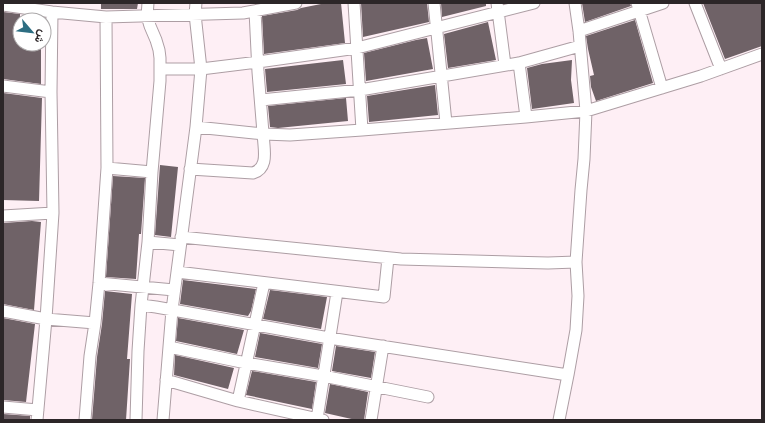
<svg xmlns="http://www.w3.org/2000/svg" width="765" height="423" font-family="'IBM Plex Serif',Vazirmatn,serif">
<rect width="100%" height="100%" fill="#feeff5"/>
<!-- building -->
<path fill="#6f6267" d="M101,3H138L137,9H101Z
M326,3H341L345,43L264,54L262,16L297,10L301,8Z
M361,3H427L429,22L363,37Z
M441,3H486V6L442,17Z
M582,3H630L631,6L585,22Z
M703,3H762V46L725,59Z
M3,12L20,14V44H41V84L3,79Z
M635,20L653,83L596,101L591,87L590,76L594,75L588,49L586,36Z
M488,22L496,60L448,68L444,34Z
M427,38L433,69L366,81L364,53L416,40Z
M343,60L346,84L267,92L265,69Z
M572,60L571,80L574,103L532,109L527,68L542,64Z
M435,85L438,115L369,122L367,96Z
M3,93L42,98L39,201L3,200Z
M346,98L348,121L278,128L270,127L268,106Z
M160,165L178,167L171,237L155,235Z
M113,176L145,178L141,234H139L136,279L106,277Z
M32,221L41,222L34,310L3,304V223Z
M183,280L256,289L251,311L248,316L180,304Z
M270,290L327,297L321,329L263,319Z
M105,291L132,294L127,359H130L126,420H92L97,357L102,324Z
M3,318L35,324L26,402L3,400Z
M178,318L244,330L237,354L176,341Z
M260,333L322,344L318,368L255,357Z
M336,346L375,352L371,378L332,371Z
M175,355L234,368L228,389L174,375Z
M252,371L316,382L312,409L246,395Z
M330,384L368,392L364,420H356L325,413Z
M3,414L30,416V420H3Z"/>
<g fill="none" stroke-linecap="round" stroke-linejoin="round">
<!-- street casing -->
<g stroke="#ad9ea4" stroke-width="13">
<path id="street" d="M354,3L362,130
M434,3L446,123
M497,3L505,65
M575,3L579,31L586,111L584,159L581,190L576,262
M637,3L662,88
M695,3L721,69
M3,5L52,12L106,17L243,13L296,3
M579,31L663,3
M519,63L526,117
M160,69H201L258,62L357,48L534,3
M3,86L51,92
M261,100L360,90L519,63L580,46
M196,127L264,134L290,135L362,130L526,117L586,111L701,76L762,54
M107,168L152,172
M190,169L253,173C266,169 265,156 264,145L258,72L255,11
M3,216L53,213
M181,237L401,259L548,263L576,262L578,296L576,330L568,375
M148,242L180,245
M177,272L384,297L388,258
M99,283L174,290
M141,305L156,307L329,338L568,375L559,420
M3,311L46,319L95,323
M169,347L246,363L323,376L428,397
M166,380L238,401L323,420
M238,401L264,283
M3,407L38,410
M317,419L337,292
M37,420L46,319L53,213L51,92L52,12
M85,420L90,356L95,323L99,283L107,168L106,17
M136,420L138,351L141,305L148,242L152,172L160,81V58L159,50L156,40L150,26L147,16L148,3
M163,420L172,310L196,127L201,69L195,14L196,3
M371,420L383,346"/>
</g>
<!-- street -->
<use href="#street" stroke="#fff" stroke-width="11"/>
</g>
<!-- border -->
<rect width="765" height="423" fill="none" stroke="#2c2628" stroke-width="8"/>
<!-- north arrow -->
<g transform="translate(32 32) rotate(118)"><circle r="19" fill="#ffffff" stroke="#aba8a9"/>
<path d="M0-3L7 15L0 10L-7 15Z" fill="#2d6e82"/>
<text y="-6" font-size="11" font-weight="bold" text-anchor="middle" fill="#2c2628">ش</text>
</g>
</svg>
